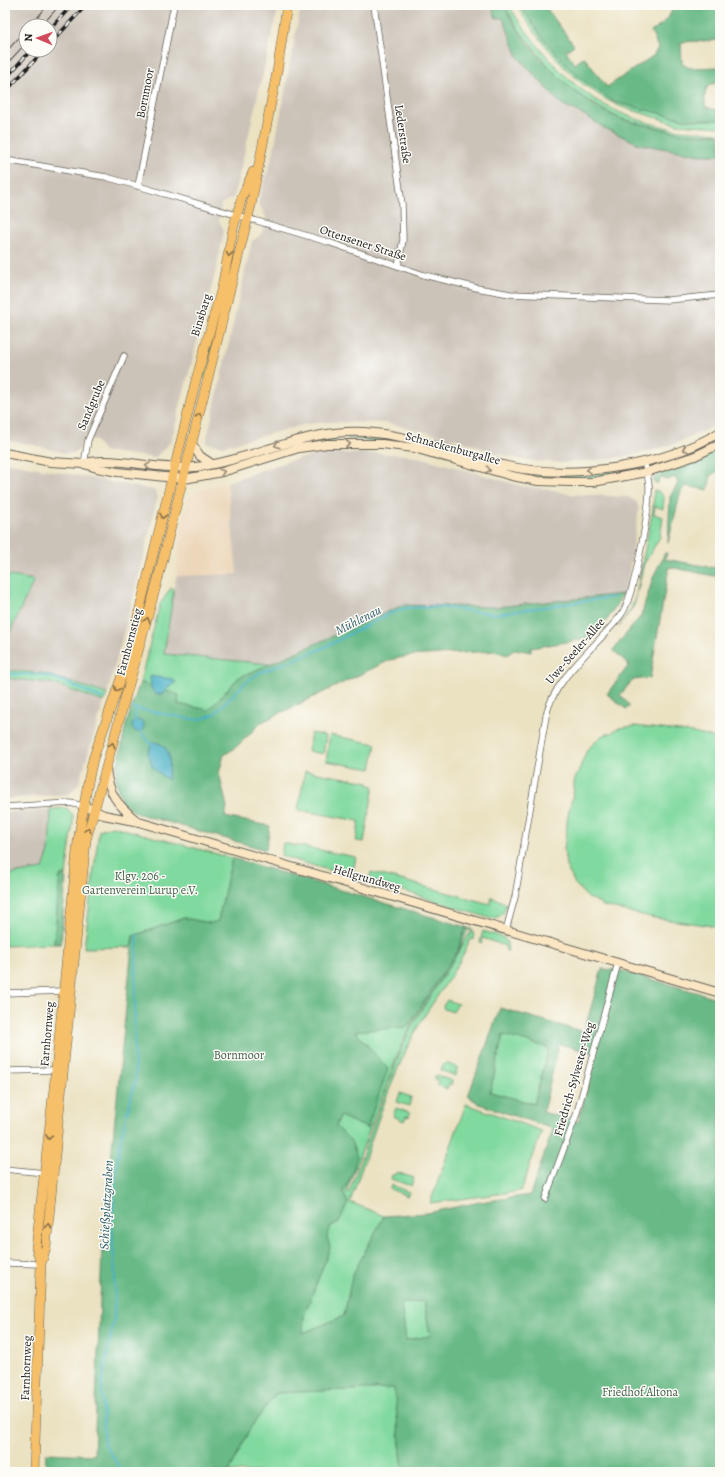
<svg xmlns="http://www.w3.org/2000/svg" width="725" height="1477" font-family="Alegreya,serif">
<rect width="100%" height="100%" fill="#fdfcf7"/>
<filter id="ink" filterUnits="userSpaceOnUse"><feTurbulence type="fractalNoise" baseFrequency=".025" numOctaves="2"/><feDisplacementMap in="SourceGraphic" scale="8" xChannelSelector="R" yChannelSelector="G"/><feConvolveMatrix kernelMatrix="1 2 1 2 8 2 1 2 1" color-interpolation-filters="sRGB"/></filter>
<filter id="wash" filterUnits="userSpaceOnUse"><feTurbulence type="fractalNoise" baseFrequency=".012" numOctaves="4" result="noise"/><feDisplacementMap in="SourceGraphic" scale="16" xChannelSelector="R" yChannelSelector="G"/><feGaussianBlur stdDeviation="0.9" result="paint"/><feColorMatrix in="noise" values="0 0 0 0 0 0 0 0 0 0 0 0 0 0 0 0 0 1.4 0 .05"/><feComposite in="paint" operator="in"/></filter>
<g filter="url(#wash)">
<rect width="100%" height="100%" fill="#ebe2c2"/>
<!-- built -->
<path fill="#ecd7ba" d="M227,482L237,575L176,576L181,525L188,499L200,490Z"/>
<!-- industrial -->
<path fill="#cbc2b8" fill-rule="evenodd" d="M5,5H279L234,197L221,204L219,220L224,231L217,266L171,441L155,458L104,451L96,441L85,436L80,449L75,453L68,454L34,445L5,440ZM26,26H50V50H26Z
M301,5H491L496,18H503L518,57L560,103L586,116L604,128L639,144L701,155H720V423L677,443L651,451L610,459L561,463L523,460L495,453L460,440L387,423L329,422L307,424L223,446L206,443L252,241L261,235L266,217L258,202L273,155Z
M326,453H377L406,455L423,458L522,486L554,490L567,494L628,497L637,502L639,509L627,584L623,594L496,607L403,605L270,664L164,654L176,576L237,574L227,482L292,460Z
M5,462L154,490L158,496L136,588L107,694L42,673L5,670V643L33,580L5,575Z
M5,678L51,683L104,702L79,783L69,794L5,799Z
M51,809L49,851L43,870L5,875V812Z"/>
<!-- green -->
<path fill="#80d99e" stroke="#4e7a5d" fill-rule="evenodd" d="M504,5H509C517,20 528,33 539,47C580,96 611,115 673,129C681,131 718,132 720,134H684L619,118L604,110L572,90L551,69L520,31Z
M516,5H520L541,36L566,65L614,102L687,120H720V127L677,124L619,106L607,100L583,84L564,67L536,34Z
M226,291L205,378L202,377L204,359Z
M336,437H337L334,441L300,444L221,470L216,469L293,444Z
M347,439H393L521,472L557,475L617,470L618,475L593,478L541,477L510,472L412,444Z
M654,490L658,491L664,497L663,509L655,506L654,514L663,517L660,537L644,564L634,606L619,626L631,608L636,595L653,509Z
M160,547V556L128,672L159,552Z
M5,575L34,580L5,643Z
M171,588L174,589L164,654L270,664L238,678L209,710L178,704L140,682L160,604Z
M5,670L42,673L107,694L104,702L51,683L5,678Z
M635,726L688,732L720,739V927L655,918L603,906L596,901L588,898L575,884L566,866L564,849L568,815L574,790V782L587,750L601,736L611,733L619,728Z
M311,733L326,736L323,754L308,751Z
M330,735L376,744L371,769L326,761Z
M305,771L369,782V785L374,786L364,842L356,841L359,821L298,810Z
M67,808L73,815V824L66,875L60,876L54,944L5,946V875L43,869L49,851L51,809Z
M112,826L232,858L218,921L210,924L184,918L133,936L131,947L84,948L99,830Z
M283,843L356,857L352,877L281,856Z
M371,872L490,904L492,897L507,904C505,913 500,919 489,918L369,880Z
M466,927L473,930L474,940L470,939C457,974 430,1002 413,1036C386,1088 370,1147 350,1202L384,1216L352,1276L344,1316L303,1333L304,1316L330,1248L326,1236L331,1226L339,1222L343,1192L350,1178L351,1141L335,1127L340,1116L367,1128L354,1031L458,950ZM466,927L469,931L470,929L472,930L414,1022L401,1049L350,1190L347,1194L346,1193L400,1048L413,1021L459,951L467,932Z
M483,931L503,937L507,943L508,951H506L505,946L483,938L482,943L480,942Z
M447,1000L458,1004L453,1012L444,1009L443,1006Z
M503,1035L549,1047L534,1104L490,1092Z
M445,1063L457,1067L456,1076L440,1070Z
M436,1075L452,1081L451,1085L449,1084L447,1089L437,1085L439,1081L434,1079Z
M400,1093L411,1097L409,1106L397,1102Z
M466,1104L542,1131L521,1191L430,1203Z
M396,1108L410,1113L409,1117L406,1116L404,1121L393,1116Z
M396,1172L414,1178L411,1186L391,1179L392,1175H395Z
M391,1185L409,1192L407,1196L390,1189Z
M424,1301L430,1336L406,1340L401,1304Z
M394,1387L403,1472H229L251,1427L276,1393Z"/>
<!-- forest -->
<path fill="#68b985" stroke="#426a50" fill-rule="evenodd" d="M491,5H504C522,45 577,103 619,118C630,123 643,124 654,127C676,133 697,137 720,134V155H701L639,144L604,128L586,116L560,103L518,57L503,18H496Z
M520,5H544L574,45L566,51L575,64L584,57L607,87L653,56L658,48L651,31C663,24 670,20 673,5H719L720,40L681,42L682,64L690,68L720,67V82C717,83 713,83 710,85C704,87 704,102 706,107L720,111V120H687L614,102L581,79L566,65L541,36Z
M720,448V472H716L711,475L708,490L686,486L681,491L668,543L670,497L678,483L675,477L667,480L663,477L660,478L658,483H654V478L660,473L707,455Z
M665,553H667L665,559L715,568L717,560L720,561V577L669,567L650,678L633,680L620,695L630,706L626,709L607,694L629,665L613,650L641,616L654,575Z
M623,594L607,620L590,638L531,648V652L515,649L507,655L495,651L408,656L390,660L262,722L235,748L224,755L219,773L227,807L225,817L270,826L266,850L136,813L121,802L122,797L118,790L116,779L117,769L126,724L140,682L179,695L178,704L209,710L238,678L403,605L496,607Z
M232,858L466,927L458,950L407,1027L355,1031L388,1069L367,1128L340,1116L336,1126L351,1141L357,1157L350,1178L343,1192L348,1203L339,1222L331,1226L327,1236L330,1248L304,1316L303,1333L344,1316L352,1276L384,1216L427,1213L480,1202L530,1195L553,1129L479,1104L468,1096L500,1008L584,1032L602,969L619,970L720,999V1472H403L394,1388L276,1393L251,1427L229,1472H45L46,1453L94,1455L102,1250L133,936L184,918L210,923L218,921ZM503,1035L549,1048L534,1104L490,1092ZM559,1044L597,1054L578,1122L543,1112ZM424,1301L430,1336L406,1340L401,1304Z
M66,875L61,944H54L60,876Z"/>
<!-- water -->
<path fill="#48b1c7" stroke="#326672" d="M150,676L172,679L176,682L168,687L163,694H156L151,689Z
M132 726a6 6 0 1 1 12 0a6 6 0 1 1-12 0Z
M152,742C173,743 170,764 168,780L153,768L148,753Z"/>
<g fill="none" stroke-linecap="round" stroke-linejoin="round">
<!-- stream -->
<path stroke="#48b1c7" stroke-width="2" d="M5,674L43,675L54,678L102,698
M132,708L191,719H202L214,714L245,683L259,673L321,649L389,614L405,608L438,607L496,614L614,597
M134,722L136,710
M140,731L151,744
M122,1472L104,1442L102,1383L114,1319L115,1277L112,1224L115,1180L121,1137L136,1078L134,1051L137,935"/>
</g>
</g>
<g filter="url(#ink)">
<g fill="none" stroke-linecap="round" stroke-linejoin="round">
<!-- street casing -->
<g stroke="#646156" stroke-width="7">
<path id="street" d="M374,5L402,204L403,240L398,266
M5,160L106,177L138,186L328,242L424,275L477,288L510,294L668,300L720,295
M138,186L174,5
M84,464L88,440L124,356
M5,807L70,803L84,806
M506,930L515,897L546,716C553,679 598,645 621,615C634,598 650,507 649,485C648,477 646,469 644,461
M5,993L63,991
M5,1071L56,1070
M5,1169L45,1173
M545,1199L576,1116L618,963
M5,1263L41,1264"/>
</g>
<!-- secondary casing -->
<g stroke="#646156" stroke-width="10">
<path id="secondary" d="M192,444L200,456L212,464
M5,453L51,462L84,464L97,468L118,472L184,479L222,472L299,448L327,444H382L414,448L512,476L538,481L570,482H593L647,472L695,456L720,444
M84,463C118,456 158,471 195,467C254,460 302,429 364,432C414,435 459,455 507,466C573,480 662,467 720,432
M106,769C109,795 117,804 137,821
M84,806L104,815L139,822L720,993"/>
</g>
<!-- primary casing -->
<g stroke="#646156" stroke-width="10">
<path id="primary" d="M41,1264L36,1247L56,1070L78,841L88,782L93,759L127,661L196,380L222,287L233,229L242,197L253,172
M34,1472L41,1264L46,1247L86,840L158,579L251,205L277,72L287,5"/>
</g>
<!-- street -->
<use href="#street" stroke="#fff" stroke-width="5.5"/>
<!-- secondary -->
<use href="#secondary" stroke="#fbe6c4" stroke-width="8"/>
<!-- primary -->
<use href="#primary" stroke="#f6c06b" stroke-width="9"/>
<!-- tram -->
<path stroke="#1c1c1c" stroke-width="1" d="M30,26L48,5
M41,26L60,5
M5,53L26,30
M5,66L26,43"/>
<!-- rail casing -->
<g stroke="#1c1c1c" stroke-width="3.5">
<path id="rail" d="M50,29L72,5
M50,44L86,5
M5,79L31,50
M5,92L44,50"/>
</g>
<!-- rail -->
<use href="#rail" stroke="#fdfcf7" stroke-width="2" stroke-dasharray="6" stroke-linecap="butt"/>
</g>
<!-- one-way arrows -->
<defs><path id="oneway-chevron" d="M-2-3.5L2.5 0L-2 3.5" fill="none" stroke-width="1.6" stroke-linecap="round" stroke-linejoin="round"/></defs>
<g stroke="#896e44">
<use href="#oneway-chevron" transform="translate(229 254) rotate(100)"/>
<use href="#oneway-chevron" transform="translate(199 416) rotate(-76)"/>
<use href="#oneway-chevron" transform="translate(163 516) rotate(103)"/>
<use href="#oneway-chevron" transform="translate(147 620) rotate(-75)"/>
<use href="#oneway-chevron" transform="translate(117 689) rotate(111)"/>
<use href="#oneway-chevron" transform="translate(112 745) rotate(-75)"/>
<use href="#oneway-chevron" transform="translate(88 830) rotate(-77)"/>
<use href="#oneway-chevron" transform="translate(49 1137) rotate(96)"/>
<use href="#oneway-chevron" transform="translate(48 1226) rotate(-85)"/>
</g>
<g stroke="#978b78">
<use href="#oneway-chevron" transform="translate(348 444)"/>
<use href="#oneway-chevron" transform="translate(277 445) rotate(164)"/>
<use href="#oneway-chevron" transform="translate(685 449) rotate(159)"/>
<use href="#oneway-chevron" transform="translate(148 466) rotate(-175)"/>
<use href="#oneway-chevron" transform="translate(488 470) rotate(16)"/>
<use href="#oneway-chevron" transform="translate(589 470) rotate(174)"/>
<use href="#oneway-chevron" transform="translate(222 472) rotate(-16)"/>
</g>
</g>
<g text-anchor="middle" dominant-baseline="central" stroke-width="3" stroke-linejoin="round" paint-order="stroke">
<!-- street labels -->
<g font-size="12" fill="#1c1c1c" stroke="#fdfcf7">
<text transform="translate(145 93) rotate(-79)">Bornmoor</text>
<text transform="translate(403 134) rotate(82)">Lederstraße</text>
<text transform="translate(363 243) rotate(18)">Ottensener Straße</text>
<text transform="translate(201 315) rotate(-73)">Binsbarg</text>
<text transform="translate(91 405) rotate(-67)">Sandgrube</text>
<text transform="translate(453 448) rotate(15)">Schnackenburgallee</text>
<text transform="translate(129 642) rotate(-75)">Farnhornstieg</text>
<text transform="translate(575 651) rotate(-49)">Uwe-Seeler-Allee</text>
<text transform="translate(367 878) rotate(16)">Hellgrundweg</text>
<text transform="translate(47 1034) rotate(-85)">Farnhornweg</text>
<text transform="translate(574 1079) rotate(-74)">Friedrich-Sylvester-Weg</text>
<text transform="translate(26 1368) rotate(-88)">Farnhornweg</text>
</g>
<!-- park labels -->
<g font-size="12" fill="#3f5e4a" stroke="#fdfcf7">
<text x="140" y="876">Klgv. 206 -<tspan x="140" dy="14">Gartenverein Lurup e.V.</tspan></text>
<text x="239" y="1055">Bornmoor</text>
<text x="640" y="1392">Friedhof Altona</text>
</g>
<!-- water labels -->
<g font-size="13" font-style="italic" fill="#305f69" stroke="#fdfcf7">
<text transform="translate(358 620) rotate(-27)">Mühlenau</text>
<text transform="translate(106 1205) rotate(-87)">Schießplatzgraben</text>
</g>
</g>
<!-- margin -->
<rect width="725" height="1477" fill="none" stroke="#fdfcf7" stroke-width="20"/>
<!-- north arrow -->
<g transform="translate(38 38) rotate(272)"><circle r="19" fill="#fdfcf7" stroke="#a3a29f"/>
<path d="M0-3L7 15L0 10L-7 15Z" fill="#d1495b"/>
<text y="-6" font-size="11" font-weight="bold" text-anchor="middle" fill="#1c1c1c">N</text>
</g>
</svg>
